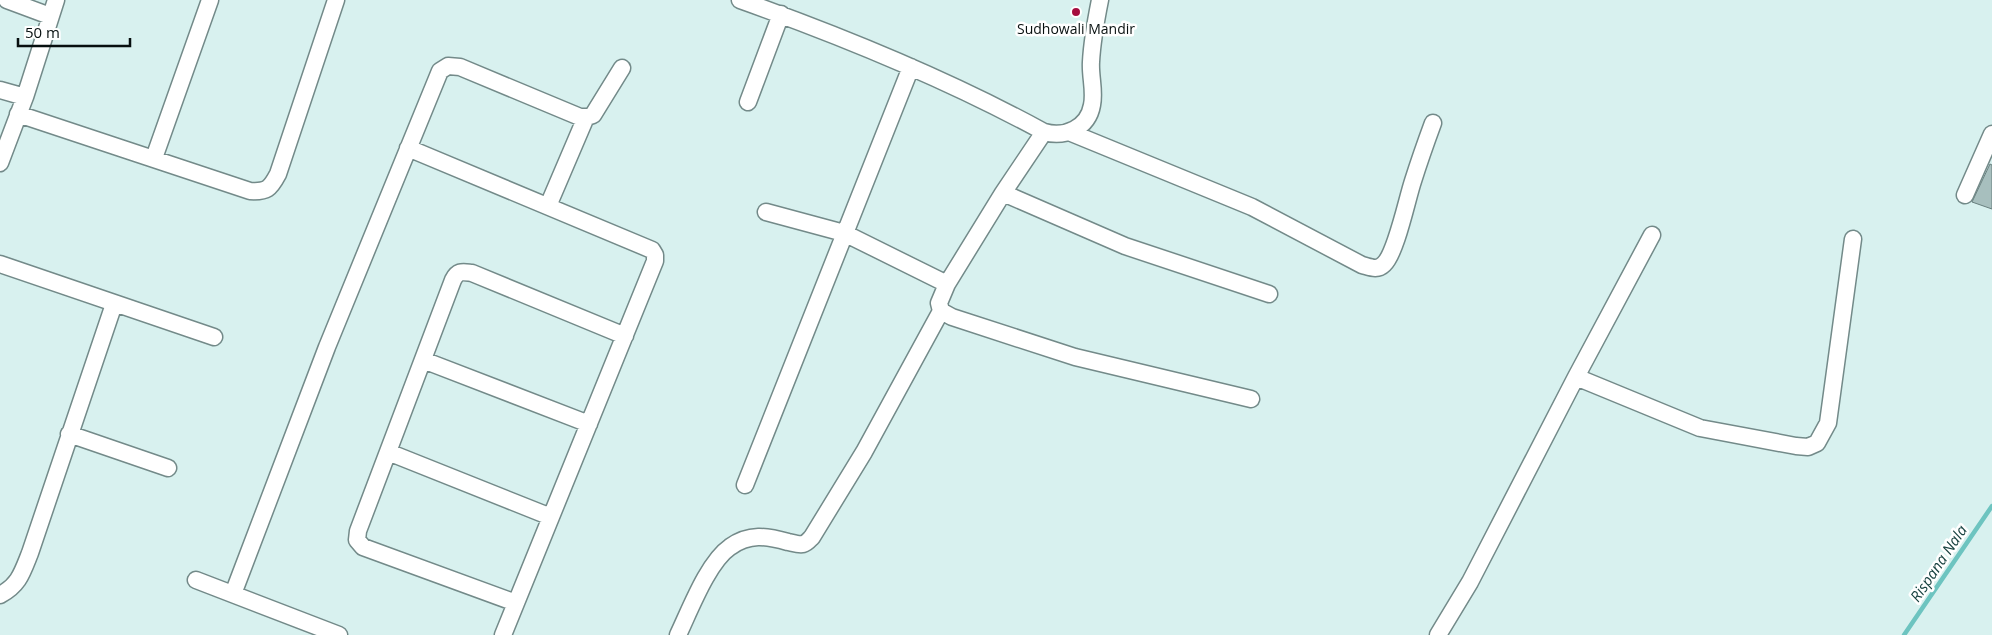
<svg xmlns="http://www.w3.org/2000/svg" width="1992" height="635" font-family="'Open Sans',sans-serif">
<rect width="100%" height="100%" fill="#d8f1ef"/>
<g fill="none" stroke-linecap="round" stroke-linejoin="round">
<!-- stream -->
<path stroke="#6dc4c0" stroke-width="4.5" d="M1904,635L1992,506"/>
</g>
<!-- building -->
<path fill="#a7bfbe" stroke="#687f7e" d="M1990,164L1992,165V209L1972,202Z"/>
<g fill="none" stroke-linecap="round" stroke-linejoin="round">
<!-- minor casing -->
<g stroke="#738a89" stroke-width="19">
<path id="minor" d="M7,0L50,16
M740,0C844,37 947,79 1044,132C1065,138 1088,128 1092,105C1095,91 1090,76 1091,62C1092,42 1096,20 1100,0
M0,90L25,97
M748,102L781,14
M18,114L250,191C267,192 270,189 278,174L336,0
M1044,132L1003,193L947,284L939,303L941,311L952,317L1075,357L1251,399
M1069,132L1252,207L1362,265C1370,267 1377,271 1384,264C1396,253 1407,199 1413,181C1419,162 1426,142 1433,123
M408,148L652,250L655,255V261L503,635
M154,158L210,0
M0,163L25,97L56,0
M1003,193L1125,246L1269,294
M1965,195L1992,134
M548,206L586,117
M766,212L844,233L947,284
M0,264L214,337
M423,360L589,424
M1576,377L1700,428L1796,446L1808,447L1817,443L1828,423L1853,239
M69,434L168,468
M388,452L551,517
M745,485L911,67
M196,580L339,635
M233,594L327,347L440,71L448,66L460,67L580,117H587L593,115L622,68
M0,595C19,585 22,573 30,553L114,304
M516,603L363,547L357,540L358,531L453,280C458,270 463,272 472,273L625,336
M678,635C690,610 708,562 730,547C749,533 767,536 788,542C793,543 799,545 803,544C807,543 809,540 812,537L864,452L941,311
M1438,635L1470,582L1576,377L1652,235"/>
</g>
<!-- minor -->
<use href="#minor" stroke="#fff" stroke-width="16"/>
</g>
<!-- markers -->
<circle fill="#a60d3f" stroke="#fff" stroke-width="2" cx="1076" cy="12" r="5"/>
<g text-anchor="middle" dominant-baseline="central" stroke-width="5" stroke-linejoin="round" paint-order="stroke">
<!-- poi labels -->
<g font-size="14" fill="#070f0f" stroke="#fff">
<text x="1076" y="28">Sudhowali Mandir</text>
</g>
<!-- water labels -->
<g font-size="15" font-style="italic" fill="#184240" stroke="#fff">
<text transform="translate(1938 563) rotate(-56)">Rispana Nala</text>
</g>
</g>
<!-- scale -->
<path d="M18 38v8h112v-8" fill="none" stroke="#070f0f" stroke-width="2.5"/>
<text x="25" y="38" font-size="15" fill="#070f0f" stroke="#ffffff" stroke-width="4" paint-order="stroke">50 m</text>
</svg>
